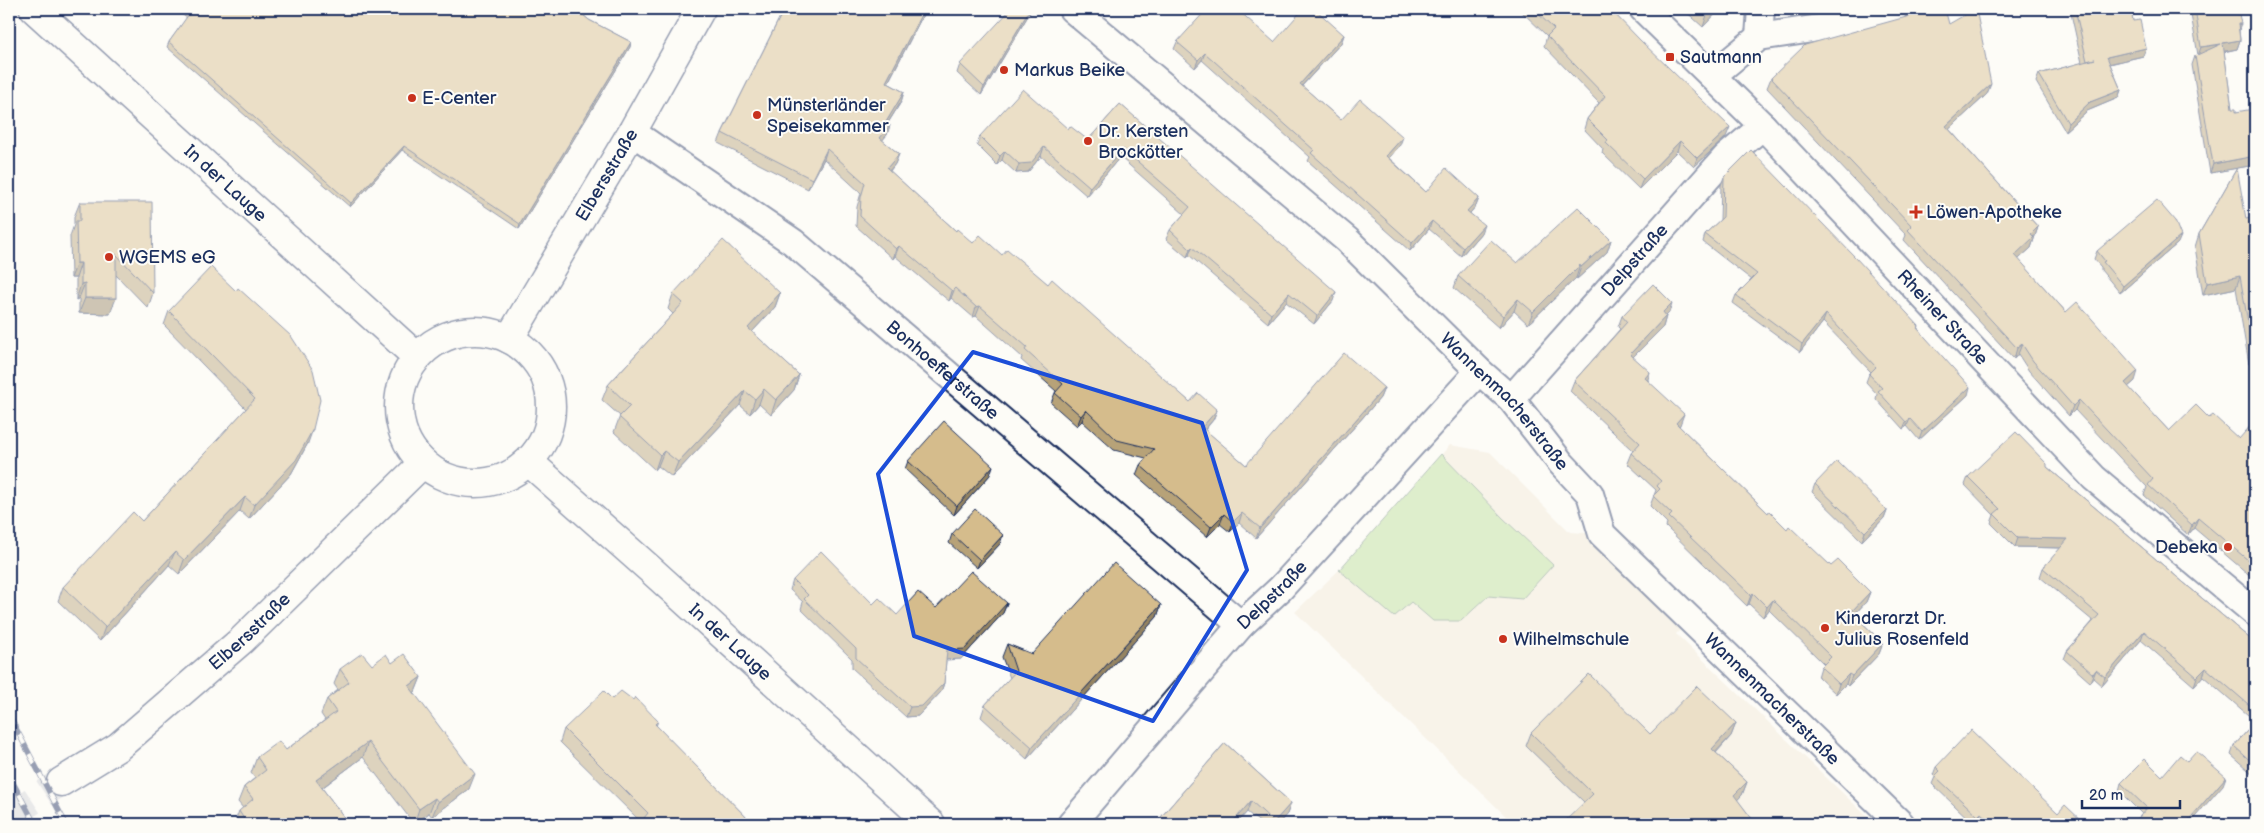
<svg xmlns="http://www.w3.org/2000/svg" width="2264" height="833" font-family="'Balsamiq Sans',sans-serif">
<rect width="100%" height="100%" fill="#fdfcf7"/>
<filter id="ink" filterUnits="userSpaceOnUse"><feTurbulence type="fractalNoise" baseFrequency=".02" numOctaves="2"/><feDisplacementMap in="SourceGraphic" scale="10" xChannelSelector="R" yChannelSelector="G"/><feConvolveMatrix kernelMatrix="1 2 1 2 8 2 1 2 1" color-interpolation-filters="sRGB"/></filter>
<g filter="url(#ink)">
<!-- built -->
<path fill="#f1e9d7" d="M1450,445L1490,452L1570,532L1602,534L1690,620L1676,634L1875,824H1514L1295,612L1339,570Z"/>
<!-- green -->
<path fill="#b9de98" stroke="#6a867b" d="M1441,454L1503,518L1553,565L1522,599L1488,596L1461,621H1433L1411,602L1394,617L1339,570Z"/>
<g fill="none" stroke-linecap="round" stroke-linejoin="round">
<!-- secondary-tunnel -->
<path stroke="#d0d3d8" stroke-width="28" stroke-dasharray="28 14" stroke-linecap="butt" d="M9,816L61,782"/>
<!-- street casing -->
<g stroke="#1b2f5e" stroke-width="30">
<g id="street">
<path id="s1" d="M1072,9L1347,240L1479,371L1511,399L1561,463L1590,494L1602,534L1901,824"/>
<path id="s2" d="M1643,9L1763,126L2094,478L2255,613"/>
<path d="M1759,37L1761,9"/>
<path d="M1712,76L1759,37L1839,25L1894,9"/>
<path id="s3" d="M632,132L793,242L1241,625"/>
<path id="s4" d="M1511,399L1726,157L1763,126"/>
<path id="s5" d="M1071,824L1241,625L1281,588L1479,371"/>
</g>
</g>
<!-- secondary casing -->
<g stroke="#1b2f5e" stroke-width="31">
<g id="secondary">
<path id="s6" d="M34,9L417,357"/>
<circle cx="475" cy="407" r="76"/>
<path id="s7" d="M509,339L632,132L701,9"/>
<path id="s8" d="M529,462L651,570L931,824"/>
<path id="s9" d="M61,782L118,747L242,640L423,463"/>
</g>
</g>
<!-- street -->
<use href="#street" stroke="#fdfcf7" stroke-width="26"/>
<!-- secondary -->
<use href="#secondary" stroke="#fdfcf7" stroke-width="28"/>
<!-- rail casing -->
<g stroke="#1b2f5e" stroke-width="5.5">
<path id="rail" d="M9,715L66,824
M9,775L35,824"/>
</g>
<!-- rail -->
<use href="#rail" stroke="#fdfcf7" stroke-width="4" stroke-dasharray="11" stroke-linecap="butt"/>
</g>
<!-- wall -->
<path fill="#b7a278" stroke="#1b2f5e" d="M107,9H114L111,13Z
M174,9H576L589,20L631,42L630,47L519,229L402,150L350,207L167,47L169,42L187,18Z
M784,9H926L888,83L904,92L901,102L888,123L890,125L887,135L882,140L899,154L895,164L890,171L956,231L973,243L1002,255L1048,284L1190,402L1217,410L1213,420L1205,430L1246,465L1384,388L1380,398L1256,538L1239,523L1230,532L1220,524L1207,537L1136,475L1140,465L1146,458L1114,450L1082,421L1077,426L1051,403L1055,393L1056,391L1021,360L1022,357L976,316L973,317L951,298L949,301L895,256L893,259L856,226L857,207L861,193L824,159L808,189L718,143L722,133Z
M1032,9L981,95L957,73L960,64Z
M1519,9H1610L1726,137L1694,167L1677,151L1639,189L1602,153L1603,149L1584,129L1587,119L1599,103L1544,46L1547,36Z
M1683,9H1720L1703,27Z
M2070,9H2131L2133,21L2146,48L2143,56L2110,64L2121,90L2118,98L2087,111L2065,131L2036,82L2039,74L2082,63Z
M2190,9H2238L2239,30L2240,40L2237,49L2224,52L2232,109L2255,122V165L2237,168L2255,363L2249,364L2236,288L2203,295L2195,247L2199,234L2237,168L2210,173L2192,65L2195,56L2198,55Z
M1949,24L1987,94L1949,129L2038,227L2031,248L2018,259L2066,312L2135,381L2128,387L2169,431L2209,418L2239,439L2255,427V578L2254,579L2194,528L2188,535L2144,495L2147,487L2075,410L2069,416L2029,371L2018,354L2014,359L1904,240L1906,235L1767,88L1771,78Z
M1344,35L1341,43L1302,86L1341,120L1400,145L1389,158L1426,192L1479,198L1476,206L1470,213L1481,233L1461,256L1429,229L1410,251L1308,161L1310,157L1202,60L1195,68L1174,49L1177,42H1274Z
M1120,104L1333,301L1314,324L1286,302L1268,323L1189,255L1187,257L1166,239L1170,230L1184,214L1120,157L1087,196L1041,156L1028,172L1016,173L1002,160L997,165L977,145L980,136L1068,129L1088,140Z
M1724,177L1919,326L1918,329L1968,395L1919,440L1907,426L1903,429L1876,399L1877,394L1866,382L1869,374L1871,372L1823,322L1800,352L1733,303L1736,295L1752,280L1703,242L1705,234L1720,220L1721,185Z
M80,202L153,293L148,308L116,275L110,314L79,313V298L76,300V278H71L70,236L74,225V217Z
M1611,240L1607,252L1577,279L1576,278L1528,324L1514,311L1499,328L1454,288L1458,276L1517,263Z
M2178,243L2120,293L2101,270V267L2094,259L2097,251Z
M780,293L775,307L752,332L799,375L794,390L771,415L759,404L750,414L740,405L672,477L658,466L655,470L614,432L620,416L602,400L608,385L673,314L668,309L673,294Z
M169,311L308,443L291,474L249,519L240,511L179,574L169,565L100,641L58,601L63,587L142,521L246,409L164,325Z
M1669,313L1666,316L1663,327L1633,357L1648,380L1680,425L1679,426L1768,513L1831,566L1870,592L1866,602L1854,615L1883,643L1879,654L1848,686L1846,684L1836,694L1818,677L1821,667L1824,664L1769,610L1763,617L1749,604L1747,606L1666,527L1667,523L1650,506L1656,490L1627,463L1631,453L1633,451L1570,391L1574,381L1620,329L1618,327L1622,316Z
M908,461L990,475L954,515L905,469Z
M2047,467L2255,643V721L2203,676L2194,686L2141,640L2102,686L2093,678L2090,682L2064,659L2067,651L2093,621L2040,577L2043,568L2061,548L2015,547L1991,523L1994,515L1965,485L1968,477Z
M1815,484L1887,510L1884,518L1862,541L1812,492Z
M952,534L1000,544L977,568L949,543Z
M793,580L873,604L897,615L936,608L1007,603L1003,613L961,659L946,660L944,683L941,692L918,716L906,717L852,668V659L801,609L803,602L790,590Z
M1161,605L1157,617L1027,759L981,717L985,705L1010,678L1002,657L1007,644L1032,654Z
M392,663L421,677L415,692L414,693L469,789L432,817L429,813L414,824L363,757L322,788L344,817L342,824H234L239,811L243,808L238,802L244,787L255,778L251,773L257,757L286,750L325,720L321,714L327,699L338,690L334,684L340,669Z
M612,699L658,721L656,726L753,824H641L642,823L560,742L564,729Z
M2255,722V776L2231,755L2234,746Z
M1736,723L1731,736L1716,753L1747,782L1742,795L1737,800L1749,815L1584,802L1526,746L1531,733L1650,734Z
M1225,743L1291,803L1287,814L1278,824H1262L1247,812L1236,824H1155Z
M2187,761L2223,785L2142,814L2119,791L2121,783L2162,776Z
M1936,767L2058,813L2085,824H1981L1978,821L1974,824L1932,784L1935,777L1933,775Z"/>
<!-- shaded-wall -->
<path fill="#958462" stroke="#1b2f5e" d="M924,9H926L883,92L886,82Z
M1030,9H1032L981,95L984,87Z
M1713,9H1720L1703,27L1707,15Z
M2238,24H2241L2238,33Z
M1344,35L1341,43L1297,91L1300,84Z
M2240,40L2237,49L2220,52L2223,43Z
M631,42L630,47L519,229L520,224Z
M2221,44L2198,56L2201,47Z
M2146,48L2143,56L2104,65L2107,57Z
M1205,53L1202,60L1195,68L1198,60Z
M1991,84L1987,94L1942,136L1946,126Z
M2121,90L2118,98L2087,111L2065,131L2068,123L2090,102Z
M904,92L901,102L882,132L886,122Z
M890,125L887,135L876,148L880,138Z
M1730,127L1726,137L1694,167L1697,158Z
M1403,137L1400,145L1384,164L1386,156Z
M1680,141L1677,151L1639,189L1643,179Z
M404,146L402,150L350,207L351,203Z
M1044,147L1041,156L1028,172L1016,173L1019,164Z
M827,149L824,159L808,189L812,179Z
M1123,149L1120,157L1087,196L1090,187Z
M1005,151L1002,160L997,165L1000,156Z
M899,154L895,164L883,178L887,168Z
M2255,156V165L2210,173L2213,164Z
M1479,198L1476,206L1465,219L1467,211Z
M1432,221L1429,229L1410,251L1412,243Z
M1484,225L1481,233L1461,256L1463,248Z
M2038,227L2031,248L2011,266L2015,255L2031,234Z
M2181,236L2178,243L2120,293L2123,286Z
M1611,240L1607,252L1577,279L1581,267Z
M899,246L895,256L893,259L896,249Z
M1192,247L1189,255L1187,257L1190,249Z
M77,263H81L76,278H71Z
M1580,265L1576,278L1528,324L1533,312Z
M2240,276L2236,288L2203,295L2207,283Z
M85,283L79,298L76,300L81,284Z
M955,288L951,298L949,301L952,291Z
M1336,292L1333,301L1314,324L1317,316Z
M780,293L775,307L742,343L748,328Z
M1289,293L1286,302L1268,323L1271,314Z
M85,298H116L110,314L79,313Z
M1518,299L1514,311L1499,328L1503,316Z
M1672,303L1669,313L1659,323L1663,312Z
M980,306L976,316L973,317L976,307Z
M1826,314L1823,322L1800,352L1802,344Z
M1666,316L1663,327L1626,364L1630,354Z
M2022,344L2018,354L2014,359L2017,348Z
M2255,351V363L2249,364L2253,352Z
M2138,371L2135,381L2121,393L2125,383Z
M1650,372L1647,383L1645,378Z
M799,375L794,390L771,415L776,400Z
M1970,387L1968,395L1919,440L1922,432Z
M1384,388L1380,398L1256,538L1260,528Z
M764,389L759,404L750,414L755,399Z
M745,391L740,405L672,477L678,462Z
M2079,400L2075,410L2069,416L2073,406Z
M1086,410L1082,421L1077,426L1081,416Z
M1217,410L1213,420L1198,437L1202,427Z
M1684,414L1680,425L1673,433L1676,423Z
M1910,419L1907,426L1903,429L1906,422Z
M313,429L308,443L291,474L249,519L254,505Z
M664,451L658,466L655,470L660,455Z
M993,466L990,475L954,515L957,506Z
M245,497L240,511L179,574L184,560Z
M1887,510L1884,518L1862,541L1865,532Z
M1242,513L1239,523L1230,532L1233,522Z
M1224,514L1220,524L1207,537L1211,527Z
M2198,518L2194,528L2188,535L2192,525Z
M1003,535L1000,544L977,568L980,560Z
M2018,538L2068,539L2065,548L2015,547Z
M175,552L169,565L100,641L105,627Z
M1870,592L1866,602L1847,622L1851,612Z
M1753,593L1749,604L1747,606L1751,595Z
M1773,600L1769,610L1763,617L1767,607Z
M1007,603L1003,613L961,659L943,660L947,650Z
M1161,605L1157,617L1027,759L1032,747Z
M2144,631L2141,640L2102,686L2105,677Z
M1883,643L1879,654L1848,686L1852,676Z
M2206,668L2203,676L2194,686L2197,677Z
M2096,670L2093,678L2090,682L2093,674Z
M1849,674L1846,684L1836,694L1839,684Z
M421,677L415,692L403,701L409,686Z
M944,683L941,692L918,716L906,717L910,707Z
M1736,723L1731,736L1707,761L1712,749Z
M368,742L363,757L311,796L316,780Z
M475,774L469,789L432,817L438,802Z
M2226,777L2223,785L2189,824H2185Z
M1747,782L1742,795L1730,808L1734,795Z
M435,798L429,813L414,824L419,809Z
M1251,801L1247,812L1236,824H1231Z
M1291,803L1287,814L1278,824H1273L1274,822Z
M1981,813L1978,821L1975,824L1978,816Z
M344,817L342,824H336Z"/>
<!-- building -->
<path fill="#d5bc8c" stroke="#1b2f5e" d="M182,9H576L589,20L631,42L520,224L404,146L351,203L169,42L189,14Z
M784,9H924L886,82L904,92L886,122L890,125L880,138L899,154L887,168L956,231L957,229L973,243L980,235L1002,255L1007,249L1048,284L1052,279L1190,402L1198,393L1217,410L1202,427L1246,465L1344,353L1384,388L1260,528L1242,513L1233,522L1224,514L1211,527L1140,465L1154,449L1117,440L1086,410L1081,416L1055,393L1063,384L1025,350L1027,347L980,306L976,307L955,288L952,291L899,246L896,249L860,216L861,197L865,183L827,149L812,179L722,133Z
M1011,9H1030L984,87L960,64Z
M1207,9H1237L1274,42L1303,9H1315L1344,35L1300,84L1341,120L1360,99L1403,137L1386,156L1426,192L1446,168L1479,198L1467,211L1484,225L1463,248L1432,221L1412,243L1311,153L1314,150L1205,53L1198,60L1177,42Z
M1533,9H1610L1640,40L1730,127L1697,158L1680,141L1643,179L1606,143L1608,140L1587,119L1605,96L1547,36L1554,29Z
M1700,9H1713L1707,15Z
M1935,9H1945L1949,24L1975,9H1976L1991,84L1946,126L2038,227L2031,234L2034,237L2015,255L2066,312L2077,302L2138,371L2125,383L2169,431L2196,405L2209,418L2213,415L2239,439L2252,424L2255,427V566L2198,518L2192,525L2148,485L2153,479L2079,400L2073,406L2033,361L2022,344L2017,348L1908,230L1912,226L1771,78L1805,45Z
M2075,9H2131L2133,21L2140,20L2146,48L2107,57L2121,90L2090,102L2068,123L2039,74L2095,59L2087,61Z
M2195,9H2238L2241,24H2238L2240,40L2223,43L2232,109H2236V112L2253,109L2255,122V156L2213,164L2195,56L2221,44L2201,47Z
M1023,89L1068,129L1070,126L1088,140L1120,104L1336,292L1317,316L1289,293L1271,314L1192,247L1190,249L1170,230L1190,207L1123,149L1090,187L1044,147L1031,163L1019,164L1005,151L1000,156L980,136Z
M1751,150L1855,257L1919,326L1917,328L1970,387L1922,432L1910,419L1906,422L1878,391L1882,388L1869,374L1876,367L1826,314L1802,344L1736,295L1757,274L1705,234L1723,217L1724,177Z
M2237,168L2246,219L2255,217V351L2253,352L2240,276L2207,283L2199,234Z
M2157,200L2175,221L2181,236L2123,286L2103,262L2105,261L2097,251Z
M80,202H152L153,293L116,254V298H85V283L81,284V263H77L76,221H80Z
M1578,207L1611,240L1581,267L1580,265L1533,312L1518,299L1503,316L1458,276L1491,240L1517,263Z
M723,240L780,293L748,328L799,375L776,400L764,389L755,399L745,391L678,462L664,451L660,455L619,417L630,406L608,385L683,303L673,294Z
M211,267L236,291L238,288L291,336L313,370L320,400L313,429L296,460L254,505L245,497L184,560L175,552L105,627L63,587L133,512L142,521L255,399L169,311Z
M1653,284L1672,303L1663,312L1666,316L1630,354L1650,372L1645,378L1684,414L1676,423L1768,513L1769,511L1787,529L1789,526L1831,566L1838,560L1870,592L1851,612L1883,643L1852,676L1849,674L1839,684L1821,667L1831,657L1773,600L1767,607L1753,593L1751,595L1669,517L1672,514L1653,496L1660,489L1657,486L1661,481L1631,453L1640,443L1574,381L1627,322L1622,316Z
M944,421L993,466L957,506L908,461Z
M2016,432L2047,464V467L2255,643V710L2206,668L2197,677L2144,631L2105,677L2096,670L2093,674L2067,651L2099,615L2043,568L2068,539L2018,538L1994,514L2000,509L1968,477Z
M1837,461L1887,510L1865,532L1815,484Z
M975,509L1003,535L980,560L952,534Z
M821,551L873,604L879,598L897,615L918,592L936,608L971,571L1007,603L965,649L947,650L944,683L922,706L910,707L856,658V649L804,599L808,595L793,580Z
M1114,563L1161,605L1032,747L985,705L1016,671L1007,644L1032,654Z
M362,653L372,665L386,654L392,663L404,654L421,677L409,686L475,774L438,802L435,798L419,809L368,742L316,780L344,817L336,824H237L244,819L239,811L253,799L244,787L266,770L257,757L279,741L286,750L336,712L327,699L349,682L340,669Z
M1589,674L1650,734L1697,686L1736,723L1712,749L1747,782L1734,795L1749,815L1757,824H1562L1593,794L1531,733Z
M604,691L612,699L621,691L633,700L635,697L658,721L655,724L753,824H650L644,818L648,813L564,729Z
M2255,722V765L2234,746Z
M1971,730L2058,813L2065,805L2085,824H1993L1981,813L1978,816L1935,776L1940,771L1936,767Z
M1225,743L1291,803L1274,822L1251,801L1231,824H1155Z
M2196,751L2226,777L2185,824H2133L2147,808L2121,783L2145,759L2162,776L2180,755L2187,761Z"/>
</g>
<!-- marked area -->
<path d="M0 0H2264V833H0ZM973,352L1202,423L1247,570L1153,721L914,636L878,474Z" fill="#fdfcf7" fill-opacity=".55" fill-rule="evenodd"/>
<path fill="none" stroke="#1d4ed8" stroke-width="4" stroke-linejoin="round" d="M973,352L1202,423L1247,570L1153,721L914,636L878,474Z"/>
<!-- markers -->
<g fill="#c8321e" stroke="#fdfcf7" stroke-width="2">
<rect x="1665" y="52" width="10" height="10" rx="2.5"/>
<circle cx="1004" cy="70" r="5"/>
<circle cx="412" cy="98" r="5"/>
<circle cx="757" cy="115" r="5"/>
<circle cx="1088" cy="141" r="5"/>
<path d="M1913.5 204.5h5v5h5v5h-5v5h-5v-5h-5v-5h5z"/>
<circle cx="109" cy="257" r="5"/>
<circle cx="2228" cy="547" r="5"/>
<circle cx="1825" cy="628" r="5"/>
<circle cx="1503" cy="639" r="5"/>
</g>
<g text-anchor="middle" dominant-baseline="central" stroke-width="4" stroke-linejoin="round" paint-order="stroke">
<!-- poi labels -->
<g font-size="18" fill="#1b2f5e" stroke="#fdfcf7" text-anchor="start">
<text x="1680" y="57">Sautmann</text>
<text x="1014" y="70">Markus Beike</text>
<text x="422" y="98">E-Center</text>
<text x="767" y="105">Münsterländer<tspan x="767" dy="21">Speisekammer</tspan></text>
<text x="1098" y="131">Dr. Kersten<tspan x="1098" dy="21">Brockötter</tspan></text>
<text x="1926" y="212">Löwen-Apotheke</text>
<text x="119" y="257">WGEMS eG</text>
<text x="2218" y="547" text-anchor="end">Debeka</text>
<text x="1835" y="618">Kinderarzt Dr.<tspan x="1835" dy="21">Julius Rosenfeld</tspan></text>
<text x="1513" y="639">Wilhelmschule</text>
</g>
<!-- street labels -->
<g font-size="18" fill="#1b2f5e" stroke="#fdfcf7">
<text stroke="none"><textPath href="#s7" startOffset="191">Elbersstraße</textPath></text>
<text stroke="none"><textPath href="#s6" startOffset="259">In der Lauge</textPath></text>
<text stroke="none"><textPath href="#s4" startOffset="186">Delpstraße</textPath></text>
<text stroke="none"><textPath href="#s2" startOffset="430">Rheiner Straße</textPath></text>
<text stroke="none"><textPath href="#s3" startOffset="392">Bonhoefferstraße</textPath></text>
<text stroke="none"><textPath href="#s1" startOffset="585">Wannenmacherstraße</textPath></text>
<text stroke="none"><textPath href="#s5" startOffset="305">Delpstraße</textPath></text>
<text stroke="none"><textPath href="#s9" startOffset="242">Elbersstraße</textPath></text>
<text stroke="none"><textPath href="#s8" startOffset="270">In der Lauge</textPath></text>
<text stroke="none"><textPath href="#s1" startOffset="990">Wannenmacherstraße</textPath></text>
</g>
</g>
<!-- margin -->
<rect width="2264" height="833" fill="none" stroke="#fdfcf7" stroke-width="30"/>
<rect x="15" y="15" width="2234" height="803" fill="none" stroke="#1b2f5e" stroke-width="2" filter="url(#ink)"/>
<!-- scale -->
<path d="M2082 800v8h98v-8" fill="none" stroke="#1b2f5e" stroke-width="2.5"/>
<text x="2089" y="800" font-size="15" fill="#1b2f5e" stroke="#fdfcf7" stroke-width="4" paint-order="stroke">20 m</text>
</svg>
